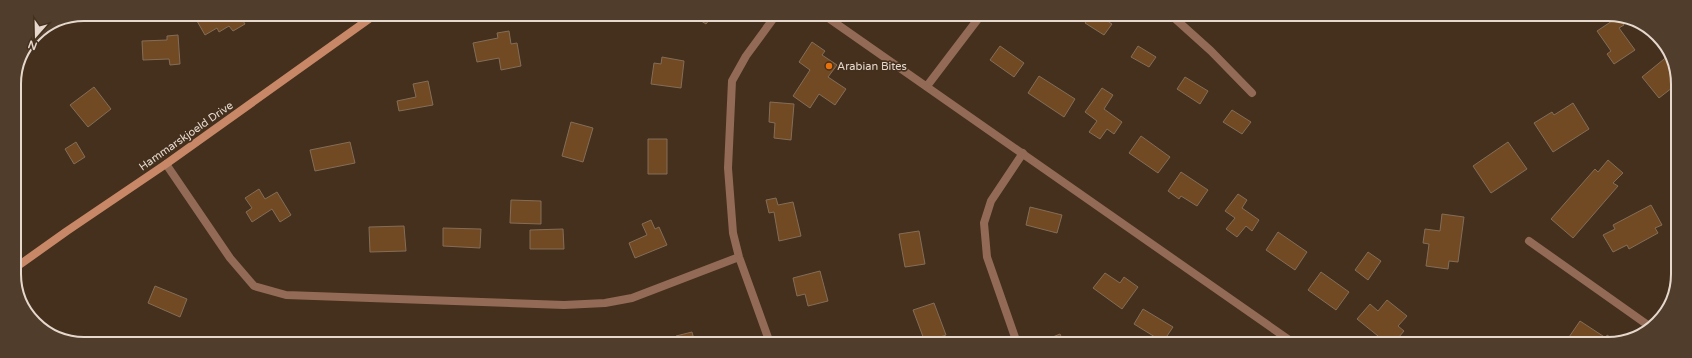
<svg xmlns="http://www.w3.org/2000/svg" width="1692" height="358" font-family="'Varela Round',sans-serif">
<rect width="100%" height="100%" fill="#44301d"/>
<!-- building -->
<path fill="#714a23" stroke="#846d58" d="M193,14H243L240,16L245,24L233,31L229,26L219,32L217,28L205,35Z
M692,15H713L706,24Z
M1091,15H1098L1112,24L1104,35L1085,23Z
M1618,17L1624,25L1619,28L1635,50L1614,64L1607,54L1611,51L1597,31Z
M509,31L511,44L517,43L521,66L501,70L499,58L477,62L473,43L498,38L497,33Z
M178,35L180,64L170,65L169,59L143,60L142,41L167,40V36Z
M812,42L825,51L822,55L837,65L828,77L846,89L835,105L819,94L810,108L793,96L810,70L799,62Z
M1000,46L1024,63L1014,77L990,60Z
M1138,46L1156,57L1149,67L1131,57Z
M1669,55L1677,70V84L1659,98L1642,77Z
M662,57L684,61L681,88L651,84L654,63L661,64Z
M1039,76L1075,99L1064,117L1028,93Z
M1185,77L1208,91L1200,104L1177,89Z
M428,81L433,105L399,111L397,101L416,97L413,84Z
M94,87L111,109L88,127L70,105Z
M1102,88L1113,95L1104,109L1122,122L1114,134L1107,129L1100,139L1089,132L1097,121L1085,112Z
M770,102L794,104L791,140L774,138L775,123L769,122Z
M1573,103L1589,129L1553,152L1534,123L1552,112L1554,115Z
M1232,110L1251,122L1242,134L1223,122Z
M571,122L593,128L583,162L562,156Z
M1141,136L1170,157L1158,173L1129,153Z
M648,139H667V174H648Z
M76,142L85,157L74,164L65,149Z
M350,142L355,163L315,171L310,150Z
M1508,142L1527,169L1491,193L1473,166Z
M1608,160L1623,173L1613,183L1618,186L1573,238L1551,219L1595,169L1598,172Z
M1181,172L1208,190L1197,206L1181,196L1179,199L1168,191Z
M259,189L265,199L277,192L291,215L280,222L272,209L252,222L246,212L252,208L245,198Z
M1238,194L1247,200L1242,208L1259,220L1252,231L1246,226L1237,237L1226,229L1235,218L1225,211Z
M776,198L778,205L793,202L801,236L779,241L774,212L769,213L766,200Z
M511,200L541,201V224L510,223Z
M1651,205L1662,225L1655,228L1658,233L1629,249L1627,245L1613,252L1603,235L1615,229L1613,225Z
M1030,207L1062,215L1057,233L1026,225Z
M1442,214L1464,217L1458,262L1449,261L1448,269L1426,266L1429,244L1423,243L1425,229L1440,231Z
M651,220L655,229L659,227L667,245L635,258L629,243L647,235L642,224Z
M404,226L406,251L370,252L369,227Z
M443,228L481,229L480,248L443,246Z
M563,229L564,249H530V230Z
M919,231L925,264L905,267L899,234Z
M1278,232L1307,252L1295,270L1266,250Z
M1368,252L1381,261L1368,280L1355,270Z
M820,271L828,301L808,306L805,294L797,296L793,278Z
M1321,272L1349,292L1336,310L1308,290Z
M1105,273L1120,283L1124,277L1138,287L1122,309L1093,288Z
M155,286L187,299L180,317L148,303Z
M1387,300L1407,316L1398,326L1404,331L1393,344H1378L1374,341L1378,336L1357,319L1370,304L1378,311Z
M934,303L946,335L925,342L913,310Z
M1143,309L1173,327L1163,342L1134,324Z
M1580,321L1606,338L1607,335L1617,341L1612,344H1573L1567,340Z
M692,332L695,343H678L676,336Z
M1060,334L1063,341L1069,339L1071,343H1044L1043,341Z
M1197,337L1206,344H1192Z
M1122,338L1132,343H1119Z
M1416,338L1423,344H1411Z
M845,339L846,343H828Z"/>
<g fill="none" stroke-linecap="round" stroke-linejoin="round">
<!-- street -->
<path stroke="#936a56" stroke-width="8" d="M824,15L1295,344
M1171,15L1211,51L1252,93
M927,86L981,15
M166,164L230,258L254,286L286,295L564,305L605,303L632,298L739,257
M1529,241L1652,328
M770,343L739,257L733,233L728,168L732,81L746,56L776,15
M1017,343L987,257L984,223L991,201L1023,153"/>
<!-- secondary -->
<path stroke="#c88766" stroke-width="8" d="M15,268L67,231L166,164L376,14"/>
</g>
<!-- markers -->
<circle fill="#e8710a" stroke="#44301d" stroke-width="1.5" cx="829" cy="66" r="4"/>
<g text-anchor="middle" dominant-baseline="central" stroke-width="3.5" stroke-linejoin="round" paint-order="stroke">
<!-- poi labels -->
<g font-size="11" fill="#e6d8cd" stroke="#44301d" text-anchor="start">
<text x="837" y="66">Arabian Bites</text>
</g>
<!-- street labels -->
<g font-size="11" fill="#e6d8cd" stroke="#44301d">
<text transform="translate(186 136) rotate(-35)">Hammarskjoeld Drive</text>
</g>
</g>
<!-- crop -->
<path d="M0 0H1692V358H0ZM84 21H1608A63 63 0 0 1 1671 84V274A63 63 0 0 1 1608 337H84A63 63 0 0 1 21 274V84A63 63 0 0 1 84 21Z" fill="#513d2b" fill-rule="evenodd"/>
<path fill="none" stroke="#e6d8cd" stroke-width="2" d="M84 21H1608A63 63 0 0 1 1671 84V274A63 63 0 0 1 1608 337H84A63 63 0 0 1 21 274V84A63 63 0 0 1 84 21Z"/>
<!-- north arrow -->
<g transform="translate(36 36) rotate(200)" stroke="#44301d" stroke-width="3" paint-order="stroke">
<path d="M0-3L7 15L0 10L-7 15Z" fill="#e6d8cd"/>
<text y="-6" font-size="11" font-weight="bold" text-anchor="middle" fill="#e6d8cd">N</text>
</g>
</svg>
